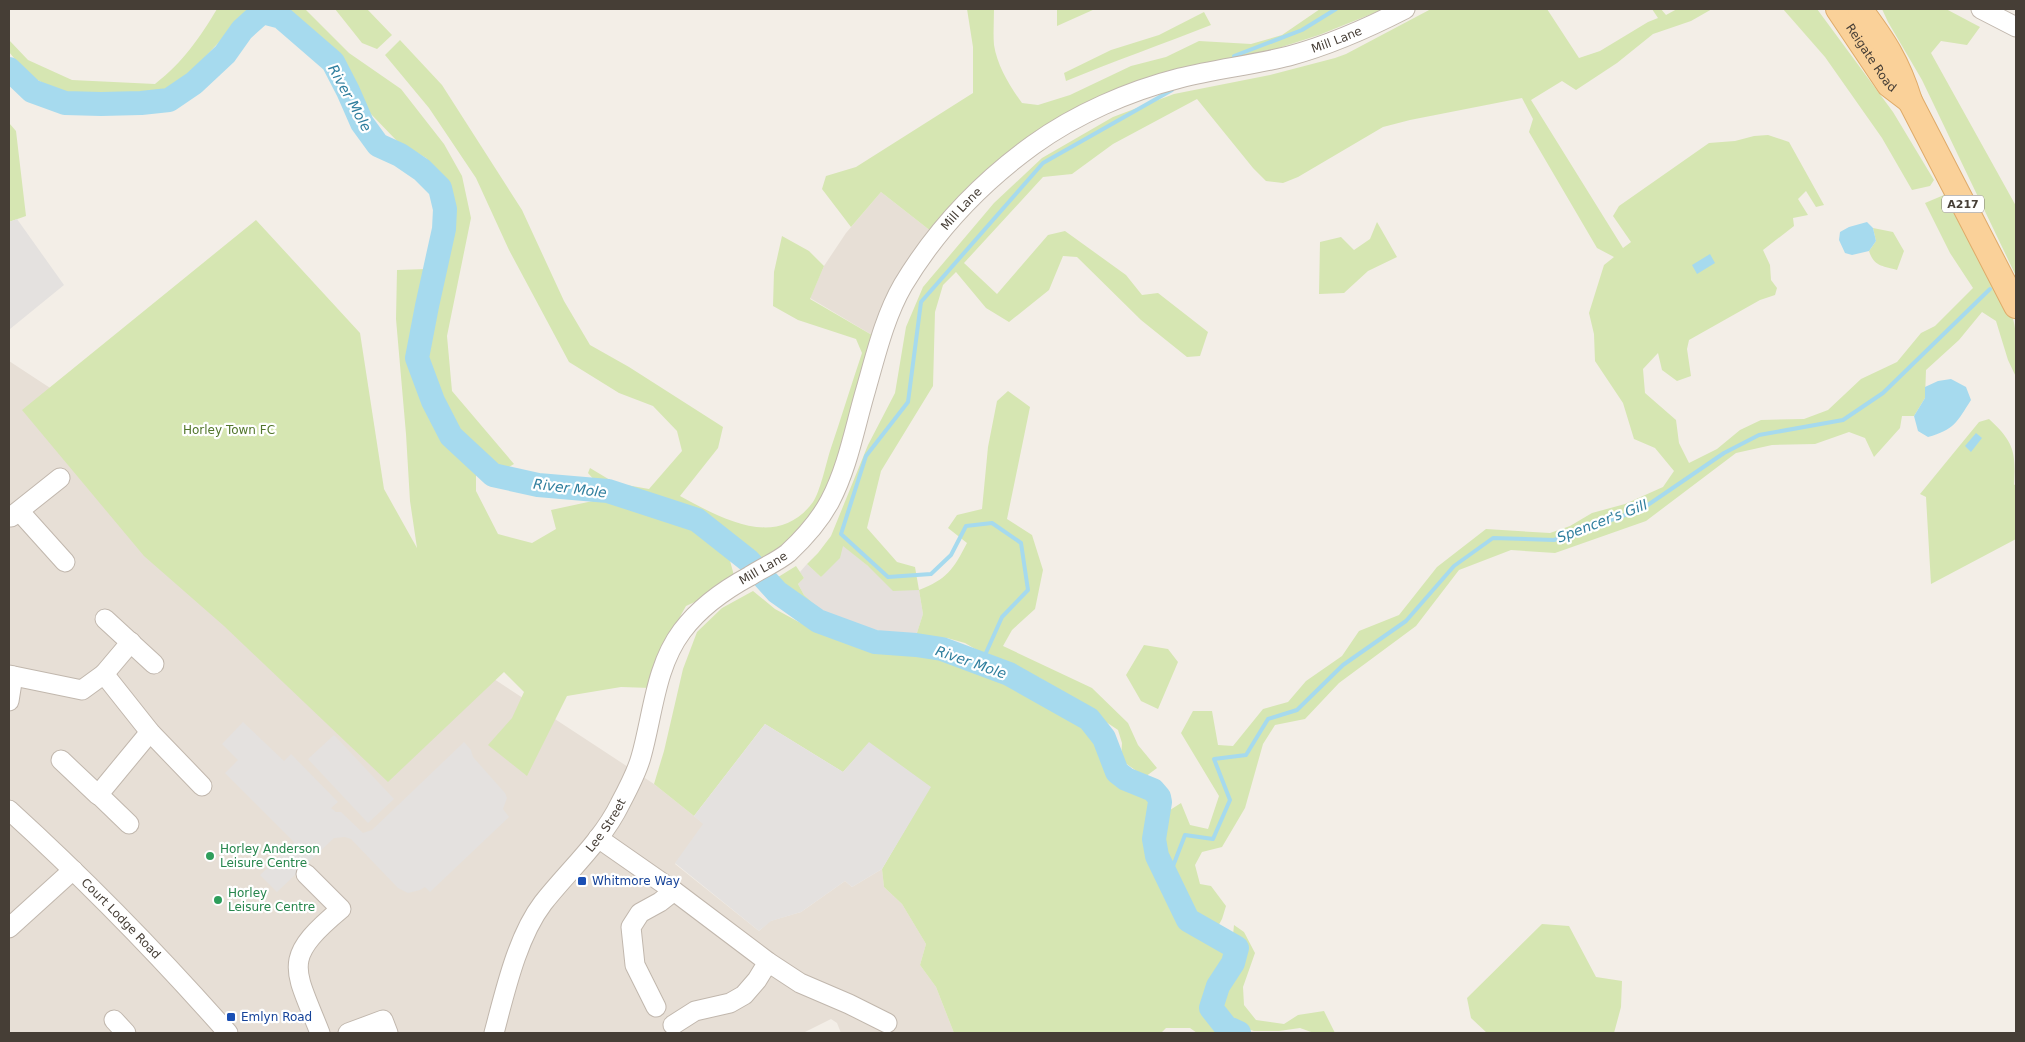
<svg xmlns="http://www.w3.org/2000/svg" width="2025" height="1042" font-family="'DejaVu Sans',sans-serif">
<rect width="100%" height="100%" fill="#f3eee7"/>
<!-- residential -->
<path fill="#e7dfd6" d="M881,192L932,232L877,338L810,298L824,266L846,233Z
M9,361L654,784L704,824L675,864L759,931L770,921L801,912L845,881L852,887L882,869L884,887L902,904L926,944L920,965L936,987L954,1033H841L837,1023L831,1019L803,1033H9Z"/>
<!-- industrial -->
<path fill="#e5e0dc" d="M843,545L868,566L919,590L923,614L916,636L895,634L854,625L815,610L816,606L804,595L798,584L804,578L800,572L807,564L821,577Z"/>
<!-- green -->
<path fill="#d6e6b2" d="M217,9H259L250,13L222,39L185,78L160,92L107,95L66,94L29,76L9,52V40L28,60L72,80L155,84C183,62 199,39 217,9Z
M279,9H305L349,53L401,89L444,144L462,176L471,218L447,336L452,391L514,464L499,473L465,442L443,409L428,363L439,276L452,218L447,186L426,158L397,141L369,112L351,74L342,62L301,21Z
M335,9H367L392,35L377,49L362,43Z
M967,9H994C994,21 993,33 994,45C997,65 1010,87 1022,103L1038,105L1070,95L1131,66L1166,57L1199,41L1251,44L1282,35L1320,9H1384L1319,35L1263,53L1091,102L932,232L881,192L851,227L822,189L826,176L856,167L973,93V47Z
M1057,9H1095L1057,26Z
M1431,9H1547L1579,58L1600,51L1648,22L1658,18L1652,9H1661L1666,15L1677,9H1712L1691,21L1653,34L1617,63L1576,90L1562,81L1531,100L1623,248L1631,242L1613,216L1619,206L1709,143L1735,141L1754,136L1768,135L1789,142L1824,205L1816,207L1806,191L1798,199L1808,215L1793,218L1794,226L1763,250L1770,265L1771,280L1777,288L1775,295L1760,300L1689,340L1687,349L1691,376L1677,381L1662,370L1658,353L1643,369L1645,393L1676,420L1679,443L1689,463L1717,449L1740,430L1761,420L1804,419L1828,410L1861,379L1897,362L1921,333L1935,326L1973,288L1950,253L1925,203L1944,195L2000,300C2021,310 2016,358 2016,377L2008,360L1996,321L1982,312L1959,340L1926,370L1925,398L1914,416H1902L1900,428L1874,457L1865,438L1849,432L1815,444L1772,445L1736,453L1646,521L1555,553L1511,550L1459,570L1416,626L1339,683L1305,719L1275,725L1263,744L1245,808L1222,847L1202,852L1195,865L1200,884L1211,886L1226,906L1222,919L1216,930L1198,920L1179,885L1163,844L1167,812L1181,803L1190,825L1208,829L1219,796L1181,733L1193,711H1212L1218,745L1233,746L1263,709L1288,702L1306,681L1342,656L1359,631L1399,615L1437,567L1486,529L1550,533L1570,526L1592,513L1625,504L1663,487L1674,471L1655,448L1634,439L1623,403L1595,361L1594,334L1589,313L1604,265L1614,257L1597,248L1529,132L1533,119L1522,98L1410,120L1383,127L1298,177L1283,183L1266,181L1253,168L1197,99L1113,144L1072,174L1043,177L964,263L997,294L1048,235L1065,231L1126,275L1142,295L1158,293L1208,332L1200,356L1187,357L1141,320L1077,257L1063,256L1049,290L1009,322L986,308L956,272L943,285L935,312L933,386L881,471L867,528L897,562L915,567L919,590C947,579 953,570 967,543L948,528L957,515L982,509L988,447L997,401L1008,391L1030,407L1007,519L1032,535L1043,570L1035,609L1012,630L1003,646L1092,688L1128,723L1138,745L1157,768L1145,777L1121,760L1122,743L1118,730L1040,678L994,660L965,643L947,638L916,636L923,614L919,590L893,591L868,566L843,546L840,558L821,577L807,564L818,553L831,536L868,445L895,393L906,327L923,287L994,203L1042,158L1113,117L1174,94L1270,75L1335,58L1346,54Z
M1783,9H1817L1893,112L1934,180L1930,186L1912,190L1882,138L1825,57Z
M1882,9H1946L1980,27L1967,45L1941,41L1931,53L2016,206V276L1922,80L1888,22Z
M1204,12L1211,25C1163,44 1114,61 1066,81L1064,73L1111,50L1159,35Z
M400,40L442,85L522,210L564,301L590,345L629,367L723,427L718,448L680,496C721,518 777,551 813,502C820,492 826,464 830,451C841,418 851,386 862,353L856,339L798,320L773,306L774,272L782,236L809,251L824,266L810,299L877,338L839,474L800,536L761,560L714,526L675,505L596,482L588,473L590,468L615,483L649,489L682,451L677,431L653,406L619,393L569,362L509,250L476,178L429,108L385,55Z
M9,123L16,131L26,216L9,222Z
M256,220L360,333L384,489L417,548L410,501L406,434L396,319L397,270L427,269L415,326L412,366L442,440L476,475V491L498,534L532,543L556,529L551,510L602,499L686,522L729,557L736,583L686,606L668,638L651,688L621,687L567,696L527,776L488,745L512,718L524,692L504,672L388,782L224,626L144,556L22,410Z
M1377,222L1397,257L1368,271L1344,293L1319,294L1320,242L1341,237L1354,250L1370,239Z
M1873,228L1893,232L1904,251L1897,270C1884,266 1874,267 1869,251L1876,241Z
M1989,419C2014,442 2016,452 2014,485L2016,484V539L1931,584L1926,497L1920,494L1979,422Z
M796,566L804,578L798,584L804,595L816,606L815,610L798,601L775,579Z
M753,591L775,609L808,627L849,643L887,652H928L951,662L998,678L1036,695L1086,722L1103,747L1111,771L1122,783L1149,798C1153,816 1148,822 1148,839C1148,853 1172,909 1181,921C1191,933 1211,939 1224,947L1229,960L1207,997L1204,1012L1212,1028L1218,1033H1197L1190,1028H1166L1161,1033H954L936,987L920,965L926,944L902,904L884,887L882,869L930,787L869,743L843,772L765,724L694,816L654,784L664,751L683,669L697,632L722,608Z
M1144,645L1168,649L1178,662L1158,709L1141,701L1126,675Z
M1542,924L1569,926L1596,977L1622,981L1621,1007L1614,1033H1487L1471,1018L1467,998Z
M1234,925L1244,932L1255,953L1243,987L1244,1005L1256,1020L1284,1024L1298,1015L1324,1011L1335,1033H1314L1300,1028L1279,1031H1254L1230,1023L1219,1006L1222,988L1238,971L1244,950L1233,935Z"/>
<!-- parking -->
<path fill="#e4e1df" d="M17,219L64,285L10,329L9,222Z
M243,722L284,761L291,754L338,802L331,808L336,812H341L363,833L372,830L464,742L471,750L473,757L505,793L507,798L503,809L509,817L430,892L425,887L420,890L408,893L398,888L351,839L345,837L334,838L277,892L260,875L294,842L225,773L238,760L222,744Z
M765,724L843,772L869,742L931,787L882,869L852,887L845,881L801,912L771,921L759,931L675,863L703,824L694,816Z
M334,735L394,799L368,823L308,759Z"/>
<!-- water -->
<path fill="#a6daee" d="M1867,222L1873,228L1876,241L1869,251L1852,255L1845,253L1839,240L1840,232L1849,227Z
M1710,254L1715,263L1697,274L1692,265Z
M1951,379L1966,387L1971,400C1957,422 1954,430 1928,437L1918,431L1914,416L1925,398V387L1938,381Z
M1976,433L1982,438L1971,452L1965,446Z"/>
<g fill="none" stroke-linecap="round" stroke-linejoin="round">
<!-- stream -->
<path stroke="#a6daee" stroke-width="4" d="M259,9L262,12
M1234,56L1302,30L1336,9
M981,664L1002,617L1028,590L1021,543L992,523L966,526L951,555L931,574L888,577L841,534L866,456L908,402L921,302L1043,163L1172,90
M1168,879L1185,835L1213,839L1230,800L1214,759L1246,755L1268,719L1297,710L1343,665L1406,621L1454,566L1493,538L1554,540L1642,509L1724,453L1759,435L1843,420L1883,393L1990,289"/>
<!-- river -->
<path stroke="#a6daee" stroke-width="24" d="M9,69L32,91L65,103L101,104L141,103L169,100L194,83L225,54L242,30L262,12L281,17L333,62L348,91L362,123L378,145L400,155L422,170L440,188L445,209L444,229L427,306L417,358L433,401L451,436L493,475L538,485L608,491L697,520L749,561L777,592L818,621L875,642L916,645L942,649L1009,674L1089,719L1104,738L1117,772L1126,779L1153,790L1159,797L1160,802L1154,839L1157,856L1188,920L1237,948L1233,963L1218,986L1211,1008L1226,1027L1239,1033"/>
<!-- minor casing -->
<g stroke="#c1b7ad" stroke-width="21">
<g id="minor">
<path d="M1981,9L2016,27"/>
<path d="M20,512L65,562"/>
<path d="M11,517L60,478"/>
<path d="M105,619L154,664"/>
<path d="M104,674L131,642"/>
<path d="M9,675L82,690L104,674L150,732L202,786"/>
<path d="M9,701L13,676"/>
<path d="M61,760L98,795L150,732"/>
<path d="M99,795L129,824"/>
<path id="s1" d="M9,810C86,880 159,955 228,1033"/>
<path d="M598,838L674,891L768,962L800,983L849,1004L887,1023"/>
<path d="M306,874L341,909C281,959 294,967 320,1033"/>
<path d="M9,928L73,870"/>
<path d="M656,1007L635,965L631,927L640,913L660,902L674,891"/>
<path d="M114,1020L126,1033"/>
<path d="M673,1025L695,1011L730,1003L744,995L757,980L768,962"/>
<path d="M348,1033L383,1020L388,1033"/>
<path id="s2" d="M494,1033C505,992 517,937 543,903C569,870 602,841 620,804C628,789 637,772 641,757C653,715 655,667 682,631C700,607 724,590 750,576C762,568 777,562 788,553C803,539 820,520 830,501C848,467 855,426 866,389C876,354 885,316 903,285C936,230 982,182 1033,145C1076,114 1129,91 1180,78C1216,69 1253,65 1289,56C1330,45 1368,28 1405,9"/>
</g>
</g>
<!-- major casing -->
<g stroke="#dfab69" stroke-width="26">
<g id="major">
<path id="s3" d="M1838,9L1889,85L1910,101"/>
<path d="M1860,9C1884,41 1898,62 1910,101L2016,306"/>
</g>
</g>
<!-- minor -->
<use href="#minor" stroke="#fff" stroke-width="19"/>
<!-- major -->
<use href="#major" stroke="#fad199" stroke-width="24"/>
</g>
<!-- markers -->
<g fill="#2e9e5b" stroke="#fff" stroke-width="2">
<circle cx="210" cy="856" r="5"/>
<circle cx="218" cy="900" r="5"/>
</g>
<g fill="#1a4fb4" stroke="#fff" stroke-width="2">
<rect x="577" y="876" width="10" height="10" rx="2.5"/>
<rect x="226" y="1012" width="10" height="10" rx="2.5"/>
</g>
<g text-anchor="middle" dominant-baseline="central" stroke-width="4.5" stroke-linejoin="round" paint-order="stroke">
<!-- shield labels -->
<rect fill="#fff" stroke="#7e7872" stroke-width="1" x="1942" y="195.5" width="42" height="17" rx="4"/>
<g font-size="11" font-weight="bold" fill="#463e36">
<text x="1963" y="204">A217</text>
</g>
<!-- street labels -->
<g font-size="12" fill="#463e36" stroke="#fff">
<text stroke="none"><textPath href="#s2" startOffset="1395">Mill Lane</textPath></text>
<text stroke="none"><textPath href="#s3" startOffset="59">Reigate Road</textPath></text>
<text stroke="none"><textPath href="#s2" startOffset="975">Mill Lane</textPath></text>
<text stroke="none"><textPath href="#s2" startOffset="554">Mill Lane</textPath></text>
<text stroke="none"><textPath href="#s2" startOffset="240">Lee Street</textPath></text>
<text stroke="none"><textPath href="#s1" startOffset="156">Court Lodge Road</textPath></text>
</g>
<!-- park labels -->
<g font-size="12" fill="#52762c" stroke="#fff">
<text x="229" y="430">Horley Town FC</text>
</g>
<!-- leisure labels -->
<g font-size="12" fill="#27864d" stroke="#fff" text-anchor="start">
<text x="220" y="849">Horley Anderson<tspan x="220" dy="14">Leisure Centre</tspan></text>
<text x="228" y="893">Horley<tspan x="228" dy="14">Leisure Centre</tspan></text>
</g>
<!-- transit labels -->
<g font-size="12" fill="#164399" stroke="#fff" text-anchor="start">
<text x="592" y="881">Whitmore Way</text>
<text x="241" y="1017">Emlyn Road</text>
</g>
<!-- water labels -->
<g font-size="14" font-style="italic" fill="#307f9e" stroke="#fff">
<text transform="translate(350 98) rotate(61)">River Mole</text>
<text transform="translate(570 488) rotate(7)">River Mole</text>
<text transform="translate(1602 521) rotate(-21)">Spencer's Gill</text>
<text transform="translate(971 662) rotate(19)">River Mole</text>
</g>
</g>
<!-- border -->
<rect width="2025" height="1042" fill="none" stroke="#463e36" stroke-width="20"/>
</svg>
